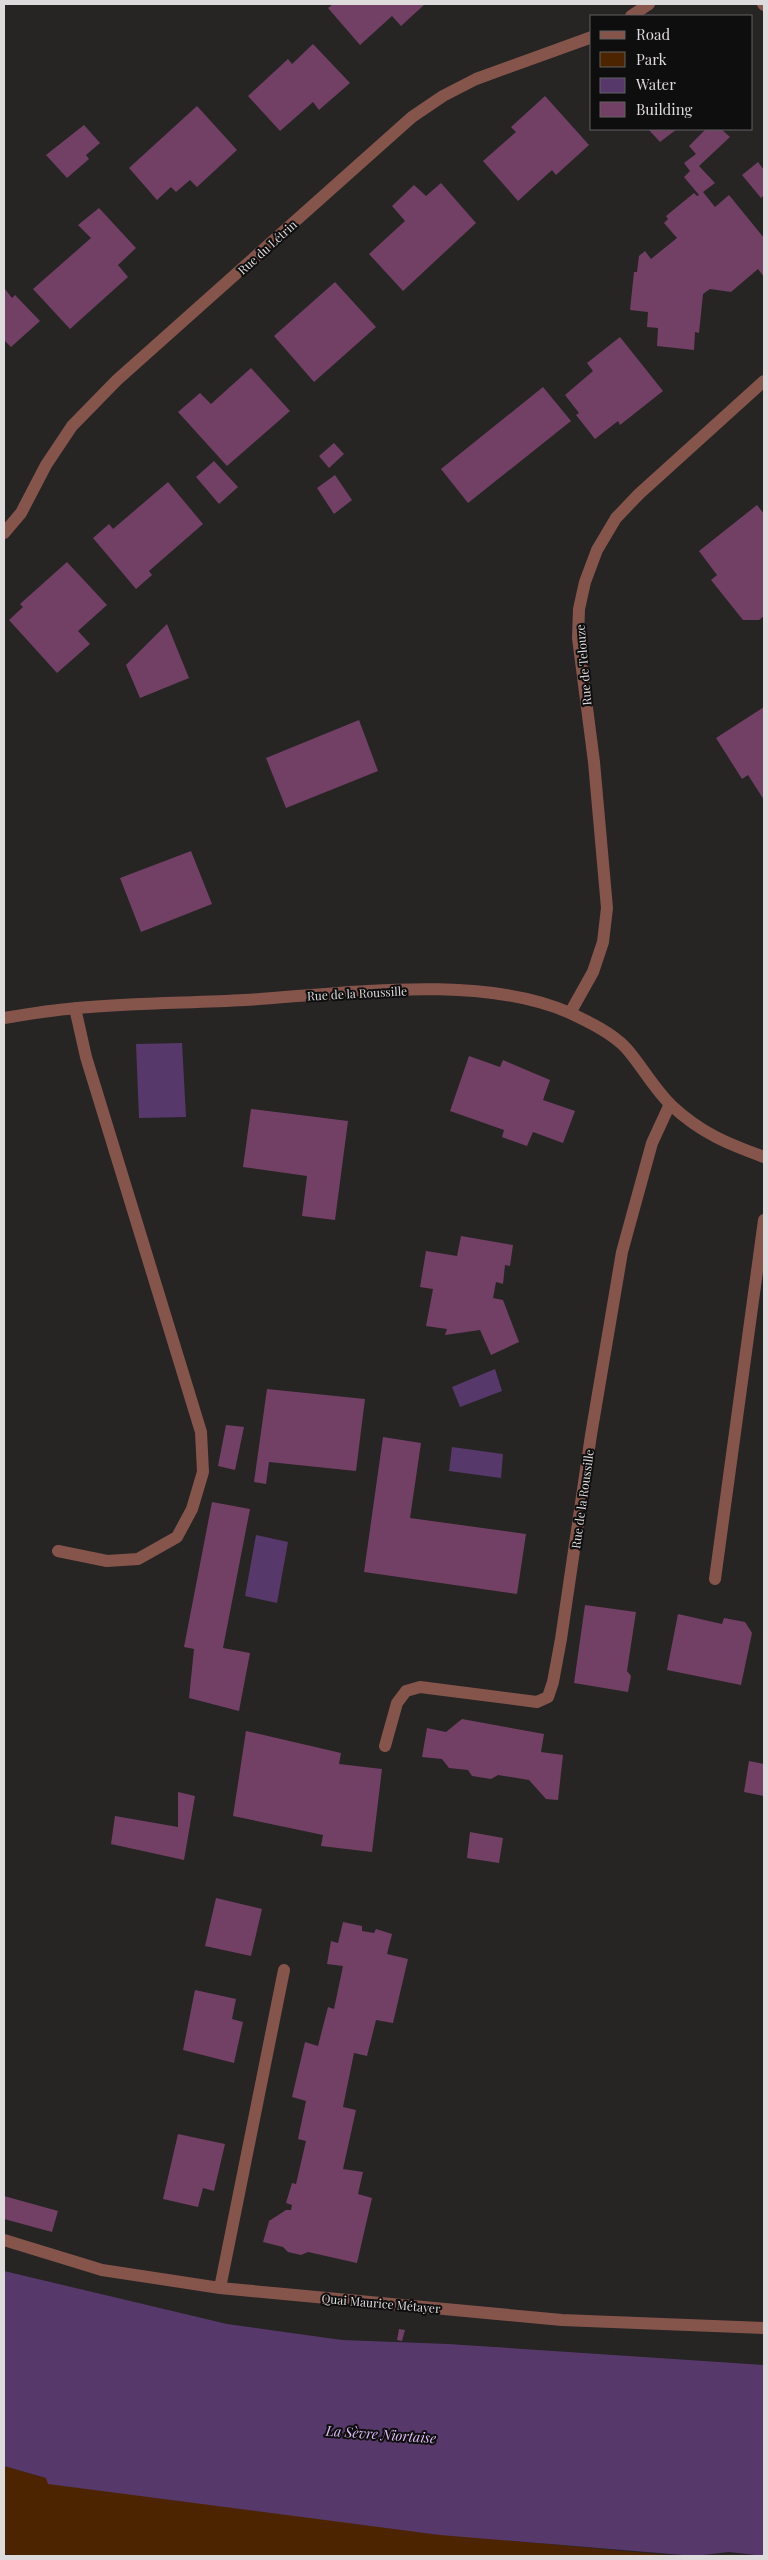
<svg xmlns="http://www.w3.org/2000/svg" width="768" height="2560" font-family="'Playfair Display',serif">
<rect width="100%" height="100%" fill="#272424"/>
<!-- green -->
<path fill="#4c2500" d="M4,2466L46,2478L442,2534L677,2556H18L6,2554L4,2556Z"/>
<!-- water -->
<path fill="#56396a" d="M182,1043L186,1117L139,1118L136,1044Z
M495,1369L502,1391L460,1407L452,1387Z
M452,1447L503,1454L501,1478L449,1471Z
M256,1535L288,1542L277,1603L245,1596Z
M4,2271L227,2324L342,2340L448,2344L764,2365V2556L729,2552L695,2556L440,2535L48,2484L46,2478L4,2466Z"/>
<!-- building -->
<path fill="#724065" d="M333,4H425L401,26L392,16L360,45L328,8Z
M313,44L350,83L319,110L313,102L280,131L248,96L288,59L292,64Z
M545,96L589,145L556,175L552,170L518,201L483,161L516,132L511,127Z
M197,106L237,150L197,187L190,180L176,192L171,187L157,200L129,168Z
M84,125L100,143L86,155L89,159L67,178L46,155Z
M648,129H677L660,142Z
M706,129H721L730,137L699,166L715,183L703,192L715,207L729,195L764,238V277L758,269L731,292L710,289L703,294L699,333L695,332L694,350L657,346L658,328L647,327L648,312L630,310L634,272H637L639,256L645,251L651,259L677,238L664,223L668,219L666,216L694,193L697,196L699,195L684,177L690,171L684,163L696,154L689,146Z
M758,162L764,170V195L761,198L742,175Z
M441,183L476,223L403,291L369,254L405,221L392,206L414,185L426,196Z
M99,208L136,248L118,265L128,277L70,329L33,289L91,238L78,225Z
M335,282L376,327L314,382L274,336Z
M4,288L12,298L15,295L40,321L11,347L4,340Z
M620,337L663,391L620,425L618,421L595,439L576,415L579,413L565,395L593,371L587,363Z
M251,368L290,411L227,466L178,412L200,393L211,404Z
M543,387L571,421L468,503L441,469Z
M334,443L344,454L329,468L319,456Z
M214,461L238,487L219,504L196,477Z
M335,475L352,500L334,514L317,488Z
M168,482L203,524L149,571L152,575L136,589L93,538L109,524L113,529Z
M757,505L764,514V616L759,620H743L711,580L717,575L699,551Z
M67,562L107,605L78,631L90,644L57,673L9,620L23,607L20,604Z
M167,624L189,678L140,698L126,665Z
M764,707V800L748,775L742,779L716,738Z
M359,720L378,771L286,808L266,758Z
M191,851L212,904L141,932L120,878Z
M469,1056L500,1067L503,1060L550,1080L543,1100L575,1111L563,1143L533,1132L527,1146L502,1137L504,1130L450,1111Z
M251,1109L348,1121L335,1220L302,1216L307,1176L243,1167Z
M461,1236L513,1245L510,1266L505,1265L503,1284L496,1282L493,1298L503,1300L519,1342L491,1355L480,1330L445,1335L447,1329L426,1326L433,1289L420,1287L426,1251L457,1256Z
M267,1389L365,1399L356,1471L269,1462L266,1484L254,1482Z
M226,1425L244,1427L235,1470L218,1466Z
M383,1437L421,1443L410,1518L526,1534L517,1594L364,1572Z
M212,1502L250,1509L223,1648L250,1653L239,1711L189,1698L194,1649L184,1647Z
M585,1605L636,1612L627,1671L631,1676L628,1692L574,1683Z
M678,1614L722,1624L724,1618L745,1622L752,1633L741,1685L667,1670Z
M462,1719L544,1734L541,1752L563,1755L558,1800L546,1799L529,1780L498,1775L491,1779L472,1776L468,1770L449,1768L442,1759L422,1757L427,1728L446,1732Z
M246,1731L341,1753L339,1764L382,1769L372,1852L321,1846L323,1835L233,1816Z
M749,1761L764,1764V1796L744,1792Z
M178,1792L195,1796L184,1860L111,1844L115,1816L178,1827Z
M470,1832L503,1838L499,1863L467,1858Z
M216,1898L262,1909L251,1956L205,1946Z
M343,1922L362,1926V1931L374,1933L376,1929L392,1934L387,1954L408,1959L393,2023L376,2020L367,2056L354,2053L343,2107L356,2110L343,2169L363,2172L358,2194L372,2198L357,2263L308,2252L301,2255L288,2252L283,2247L263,2242L269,2221L286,2210H291L292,2205L286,2203L292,2183L296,2184L306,2141L298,2139L306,2101L292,2097L305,2042L318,2046L328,2007L334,2009L343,1966L327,1964L331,1941L338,1943Z
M195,1990L236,1999L232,2019L243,2022L234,2063L183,2050Z
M178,2134L225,2144L214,2191L203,2188L198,2207L163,2199Z
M4,2196L58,2211L52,2232L4,2219Z
M399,2329L405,2330L402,2341L397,2340Z"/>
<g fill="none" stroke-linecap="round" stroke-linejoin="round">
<!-- minor -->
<path stroke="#85554c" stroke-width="12" d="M763,4L764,5
M631,16L649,4
M4,533L21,513L46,465L72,426L117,380L412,117L443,96L476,79L592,37
M570,1013L593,972L603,942L607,908L594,762L578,638L579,609L585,582L597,550L616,518L639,494L764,381
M4,1018C28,1014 53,1010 77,1008C133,1003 189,1003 245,1000C342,994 481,973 570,1013C589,1022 612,1033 626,1048C642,1066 654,1089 672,1106C701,1133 728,1144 764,1157
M58,1551L107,1561L138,1559L177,1537L192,1509L203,1472L201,1432L86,1057L75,1008
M715,1579L764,1220
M385,1746L397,1703L406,1691L420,1687L537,1702L548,1697L553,1682L561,1639L591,1435L622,1252L652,1143L670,1104
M4,2240L102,2270L220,2288L562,2320L764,2328
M220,2288L284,1970"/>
</g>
<g text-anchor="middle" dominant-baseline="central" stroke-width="4" stroke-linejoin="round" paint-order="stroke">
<!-- street labels -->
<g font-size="12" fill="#dedbdc" stroke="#0f0e0e">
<text transform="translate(267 247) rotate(-42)">Rue du Létrin</text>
<text transform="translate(583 665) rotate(-95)">Rue de Telouze</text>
<text transform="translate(357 993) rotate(-3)">Rue de la Roussille</text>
<text transform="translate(582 1499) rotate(-82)">Rue de la Roussille</text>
<text transform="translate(381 2303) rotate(5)">Quai Maurice Métayer</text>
</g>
<!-- water labels -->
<g font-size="14" font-style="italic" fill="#debbf9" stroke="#0f0e0e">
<text transform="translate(381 2434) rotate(4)">La Sèvre Niortaise</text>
</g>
</g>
<!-- border -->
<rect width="768" height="2560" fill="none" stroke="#dedbdc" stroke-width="10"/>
<!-- legend -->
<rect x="590" y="15" width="162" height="115" fill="#0f0e0e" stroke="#626060"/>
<rect x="600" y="31" width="25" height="8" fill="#85554c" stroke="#626060"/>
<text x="636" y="40" font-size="15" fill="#dedbdc">Road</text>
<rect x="600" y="52" width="25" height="15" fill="#4c2500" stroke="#626060"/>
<text x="636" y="65" font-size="15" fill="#dedbdc">Park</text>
<rect x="600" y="78" width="25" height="15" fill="#56396a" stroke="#626060"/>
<text x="636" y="90" font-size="15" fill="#dedbdc">Water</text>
<rect x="600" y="102" width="25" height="15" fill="#724065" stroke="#626060"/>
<text x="636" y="115" font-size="15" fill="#dedbdc">Building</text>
</svg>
